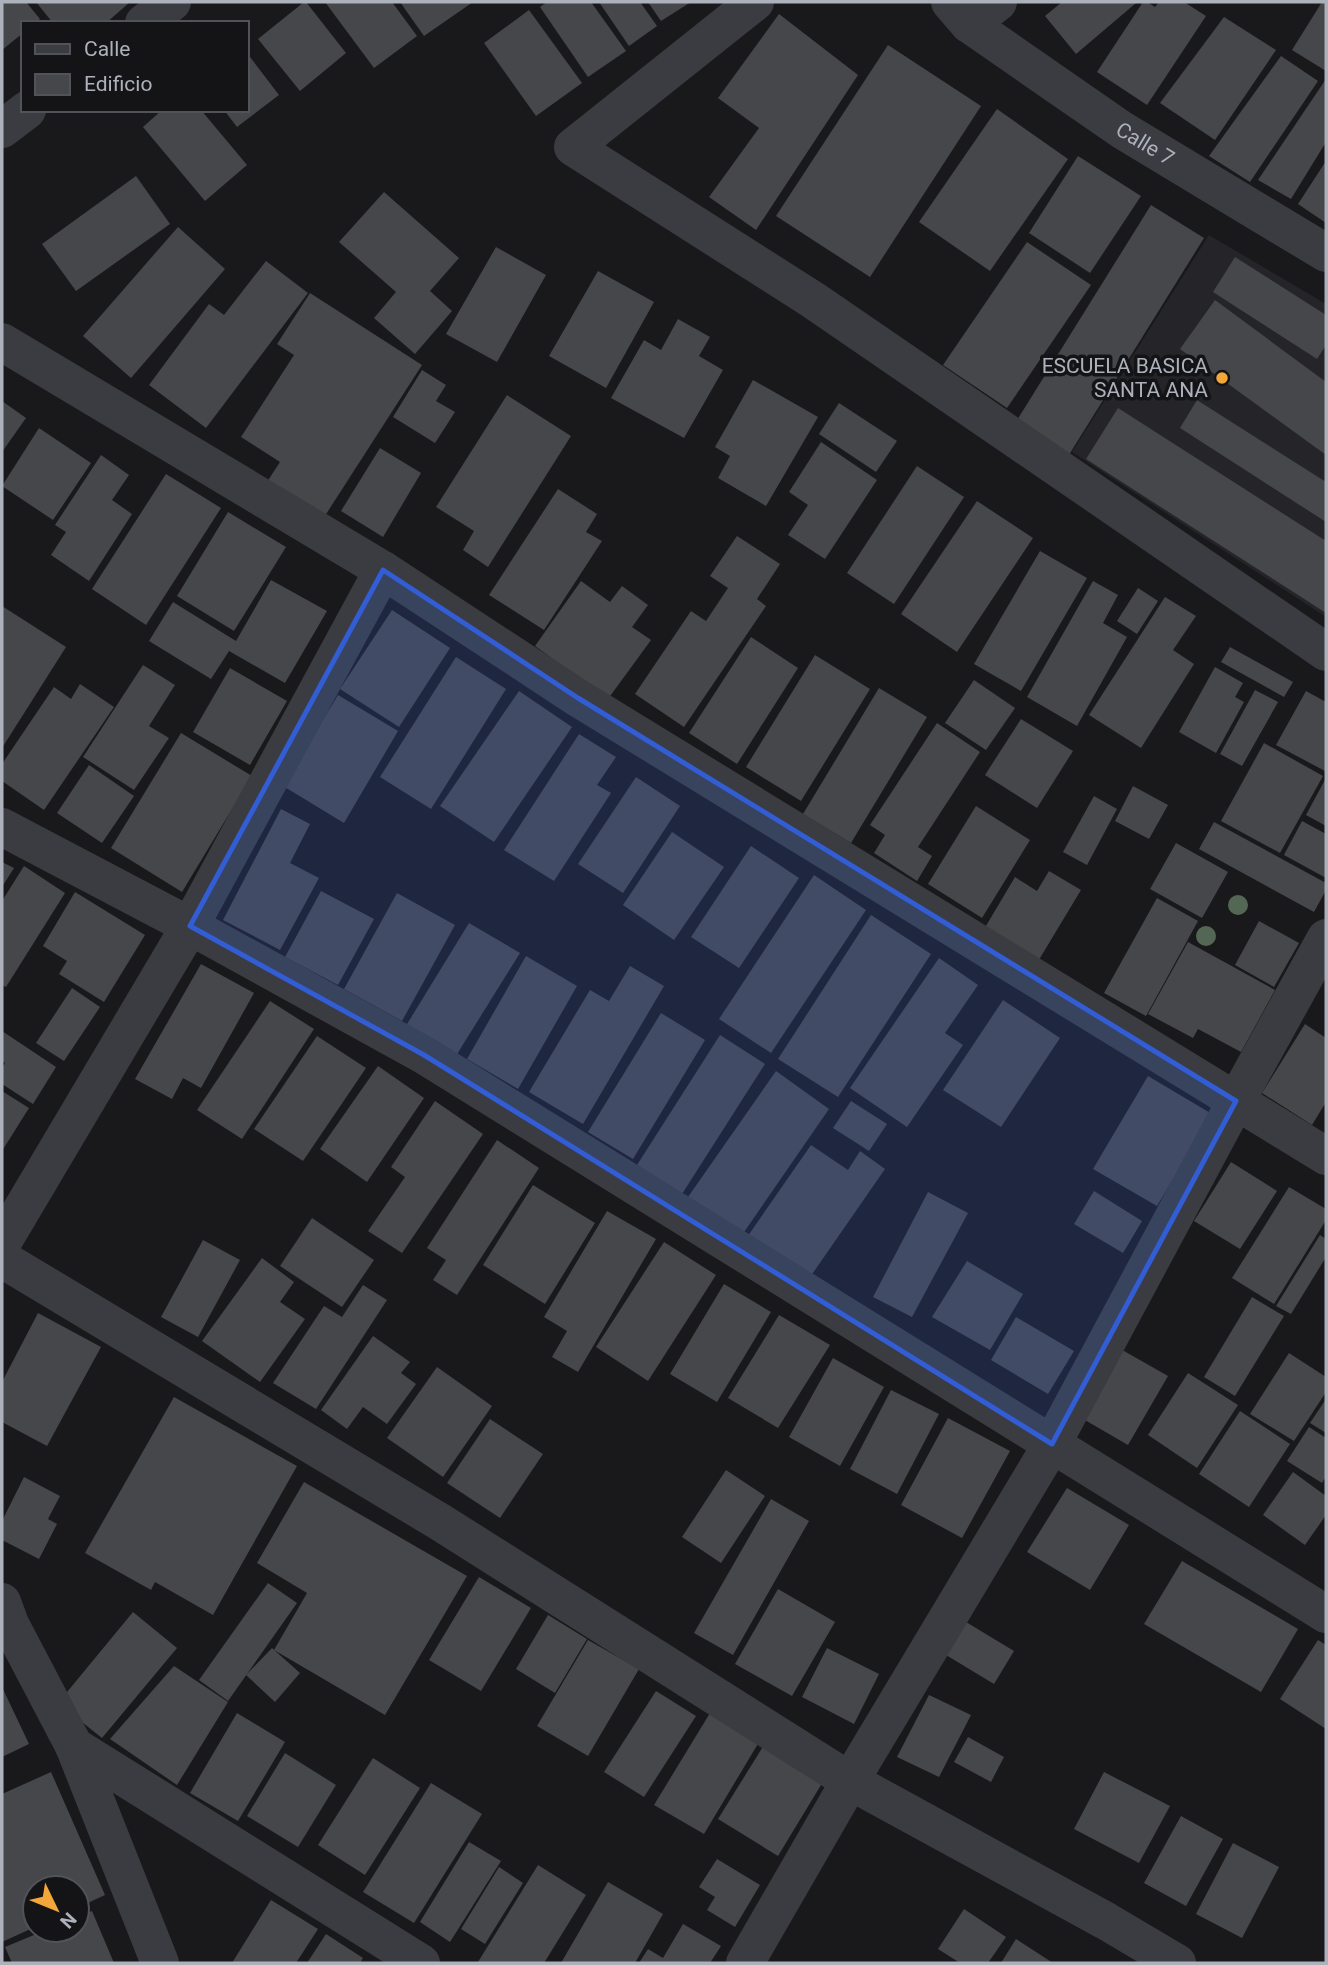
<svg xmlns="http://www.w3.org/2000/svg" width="1328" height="1965" font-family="Roboto,sans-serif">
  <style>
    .built { fill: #252529 }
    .building { fill: #46474b }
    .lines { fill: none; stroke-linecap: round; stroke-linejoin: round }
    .minor { stroke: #3a3c41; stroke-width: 38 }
    .tree { fill: #536754 }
    .marked { fill: #325dd4; fill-opacity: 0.2; stroke: #325dd4; stroke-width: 5; stroke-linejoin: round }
    .poi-dot { fill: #f3a73a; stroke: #141417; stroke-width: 2.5 }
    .labels { text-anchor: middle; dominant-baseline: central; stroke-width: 7; stroke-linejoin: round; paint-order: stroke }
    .street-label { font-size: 21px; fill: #acb1bb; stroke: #141417 }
    .poi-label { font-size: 21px; fill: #acb1bb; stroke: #141417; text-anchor: end }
  </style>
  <rect width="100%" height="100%" fill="#19191b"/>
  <path class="built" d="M1209,235L1326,304V617L1072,452Z"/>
  <g class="building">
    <path d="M2,2H26L40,19L35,23H23V33L2,50Z"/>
    <path d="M36,2H130L106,23H53Z"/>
    <path d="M304,2H306L346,53L300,91L258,39Z"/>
    <path d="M325,2H392L417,36L374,68Z"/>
    <path d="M400,2H473L424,36Z"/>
    <path d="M547,2H591L626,51L588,77L540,7Z"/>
    <path d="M599,2H640L657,26L629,46Z"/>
    <path d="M648,2H691L661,21Z"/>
    <path d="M1062,2H1135L1136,3L1076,54L1045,16Z"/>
    <path d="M1143,2H1147L1155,7L1159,2H1184L1206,16L1147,105L1097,72Z"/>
    <path d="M1322,2H1326V71L1292,50Z"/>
    <path d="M529,10L582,83L536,116L484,43Z"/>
    <path d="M779,14L858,75L756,230L709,197L759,128L718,98Z"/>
    <path d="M1224,17L1276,50L1215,140L1160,103Z"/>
    <path d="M888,45L981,106L870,277L776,216Z"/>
    <path d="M247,53L279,95L237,127L224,110H247Z"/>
    <path d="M1281,56L1318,81L1250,182L1209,156Z"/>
    <path d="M1326,79V142L1291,199L1258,180Z"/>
    <path d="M997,109L1068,159L990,271L919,222Z"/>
    <path d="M162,110H201L247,165L205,201L143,127Z"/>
    <path d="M1078,156L1141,196L1090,273L1029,233Z"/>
    <path d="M1326,161V223L1298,204Z"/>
    <path d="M136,176L170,224L76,291L42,244Z"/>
    <path d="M384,192L459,258L430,291L452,311L415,354L374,318L396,292L339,242Z"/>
    <path d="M1151,205L1204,238L1067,458L1014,425Z"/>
    <path d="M178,227L225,269L131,378L83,336Z"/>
    <path d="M1027,242L1091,285L1007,408L943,365Z"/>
    <path d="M496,247L546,275L497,362L446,334Z"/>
    <path d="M1235,257L1326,315V345L1317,359L1213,292Z"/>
    <path d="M266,261L308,293L206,428L149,385L209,304L224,315Z"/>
    <path d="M598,271L654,302L606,388L549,356Z"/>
    <path d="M310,293L422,365L321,522L265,485L280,462L241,437L294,355L277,344Z"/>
    <path d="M1215,300L1326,382V455L1180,349Z"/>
    <path d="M678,319L710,337L699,356L723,370L684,438L611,398L644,340L661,350Z"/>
    <path d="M422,370L446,385L436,401L455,412L435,443L393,417Z"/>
    <path d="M753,380L818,417L766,506L718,478L730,456L715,447Z"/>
    <path d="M507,395L571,436L488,567L463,550L474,531L436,507Z"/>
    <path d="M1197,400L1326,482V522L1180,428Z"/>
    <path d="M2,401L26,418L2,452Z"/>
    <path d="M839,403L897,441L876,472L819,434Z"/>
    <path d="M1118,408L1326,541V613L1086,459Z"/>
    <path d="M39,428L91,463L53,520L2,486Z"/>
    <path d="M821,442L877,480L825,559L788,535L808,505L789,492Z"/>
    <path d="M380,448L421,473L383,537L341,511Z"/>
    <path d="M101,455L129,475L112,500L132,514L89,581L51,555L66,532L55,525Z"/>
    <path d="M917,466L964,497L894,604L847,573Z"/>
    <path d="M166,474L221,508L146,625L92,589Z"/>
    <path d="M558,489L597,514L586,532L602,541L544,630L489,595Z"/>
    <path d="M977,501L1033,538L957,652L901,614Z"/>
    <path d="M228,512L286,547L234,631L177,596Z"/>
    <path d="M737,536L780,564L757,599L766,606L684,727L635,694L691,611L706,621L728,588L710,576Z"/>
    <path d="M1040,551L1087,578L1021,691L974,664Z"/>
    <path d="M271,580L327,611L285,683L229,651L211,679L149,641L173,602L236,641Z"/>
    <path d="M581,581L610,602L622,586L648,605L632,627L651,640L608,699L535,646Z"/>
    <path d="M1093,581L1118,595L1103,623L1127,637L1077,726L1027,697Z"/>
    <path d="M1138,588L1158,601L1137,634L1117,621Z"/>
    <path d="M1165,597L1196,616L1173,650L1194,664L1141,748L1089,715Z"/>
    <path d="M2,606L66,647L2,748Z"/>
    <path d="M392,610L450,648L399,727L340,689Z"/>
    <path d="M751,637L798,668L737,764L689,733Z"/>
    <path d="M1230,647L1293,682L1284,697L1221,662Z"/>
    <path d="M815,655L870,689L801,801L746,767Z"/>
    <path d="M456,657L506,689L431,809L380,777Z"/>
    <path d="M143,665L175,685L149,726L169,738L134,790L83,757Z"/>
    <path d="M1215,667L1243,683L1235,697L1244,702L1216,753L1179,732Z"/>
    <path d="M230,668L287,701L250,765L193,732Z"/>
    <path d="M974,680L1015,708L986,750L945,723Z"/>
    <path d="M80,684L114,707L44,810L2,781V764L54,687L71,699Z"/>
    <path d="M879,688L927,717L851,843L803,814Z"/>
    <path d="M1255,690L1278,702L1242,766L1220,754Z"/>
    <path d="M519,691L572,727L494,842L440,806Z"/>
    <path d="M1306,691L1326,702V768L1325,771L1276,745Z"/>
    <path d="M338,695L398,731L344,823L283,786Z"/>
    <path d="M1021,719L1073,751L1037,808L985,775Z"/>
    <path d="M937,723L980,752L918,847L932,856L917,881L874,853L885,835L870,825Z"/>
    <path d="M181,733L252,776L182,892L111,848Z"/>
    <path d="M579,734L616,757L597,785L611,793L554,881L504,850Z"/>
    <path d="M1264,743L1323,776L1280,853L1221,821Z"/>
    <path d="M89,765L134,796L102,843L57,813Z"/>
    <path d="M636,777L680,806L623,893L578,864Z"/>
    <path d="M1326,778V826L1306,815Z"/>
    <path d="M1133,786L1168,805L1149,839L1115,821Z"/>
    <path d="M1094,796L1117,809L1087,865L1063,852Z"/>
    <path d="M976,806L1030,840L982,918L928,884Z"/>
    <path d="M281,809L310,824L290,863L319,878L280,950L223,920Z"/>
    <path d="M1302,821L1326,834V878L1284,855Z"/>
    <path d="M1214,822L1326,883V890L1314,912L1199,849Z"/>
    <path d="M672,832L724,867L674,940L623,905Z"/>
    <path d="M1176,843L1228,872L1202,918L1150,889Z"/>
    <path d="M751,846L799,878L739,968L691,937Z"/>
    <path d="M2,862L14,868L2,887Z"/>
    <path d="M24,866L65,893L6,987L2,985V901Z"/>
    <path d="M1049,871L1081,890L1034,968L980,936L1015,877L1037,891Z"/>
    <path d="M814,875L866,910L771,1053L719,1019Z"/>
    <path d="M321,891L374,919L338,985L285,957Z"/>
    <path d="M75,892L145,935L104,1002L59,974L67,961L43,946Z"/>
    <path d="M397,893L455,925L402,1021L344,989Z"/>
    <path d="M1157,898L1198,921L1146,1016L1104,993Z"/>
    <path d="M871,915L931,954L838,1097L778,1059Z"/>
    <path d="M1259,921L1299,943L1274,987L1235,965Z"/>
    <path d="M469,923L520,953L454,1059L404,1029Z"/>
    <path d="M1188,942L1275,990L1241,1052L1198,1029L1193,1038L1148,1014Z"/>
    <path d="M526,956L577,986L518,1089L467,1059Z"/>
    <path d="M939,958L978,985L945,1033L963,1045L907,1127L850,1088Z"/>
    <path d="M201,964L254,993L201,1088L183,1078L172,1099L135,1079Z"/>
    <path d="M630,966L664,986L583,1124L529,1092L590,990L609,1001Z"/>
    <path d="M72,988L100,1007L64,1061L36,1043Z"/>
    <path d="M1003,1000L1060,1038L1001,1127L943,1090Z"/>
    <path d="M270,1001L314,1029L242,1139L197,1110Z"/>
    <path d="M661,1013L705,1040L633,1159L588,1132Z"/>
    <path d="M1305,1024L1326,1038V1102L1312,1125L1262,1093Z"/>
    <path d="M2,1031L56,1067L33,1104L2,1084V1068L5,1063L2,1061Z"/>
    <path d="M720,1035L765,1064L682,1194L637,1165Z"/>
    <path d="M317,1036L366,1068L303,1161L254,1129Z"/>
    <path d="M378,1066L424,1098L367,1182L320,1149Z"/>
    <path d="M776,1071L829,1109L742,1235L688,1197Z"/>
    <path d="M1148,1076L1212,1114L1157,1206L1093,1169Z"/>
    <path d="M2,1091L29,1108L2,1151Z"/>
    <path d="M435,1101L483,1134L402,1253L368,1231L405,1177L391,1167Z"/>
    <path d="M851,1101L887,1124L869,1151L833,1128Z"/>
    <path d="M497,1140L539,1168L457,1295L433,1280L446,1260L427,1248Z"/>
    <path d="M811,1145L848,1170L860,1151L885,1169L806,1283L745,1240Z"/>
    <path d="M1231,1162L1277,1191L1240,1249L1194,1221Z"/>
    <path d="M533,1185L595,1223L545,1304L483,1265Z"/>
    <path d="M1289,1187L1326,1209V1220L1274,1304L1232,1278Z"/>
    <path d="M1094,1191L1142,1221L1123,1253L1074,1224Z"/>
    <path d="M928,1192L968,1213L912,1317L873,1297Z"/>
    <path d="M607,1211L656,1239L578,1372L552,1357L567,1331L544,1317Z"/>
    <path d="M312,1218L374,1260L342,1307L280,1266Z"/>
    <path d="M1320,1235L1326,1239V1257L1291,1314L1276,1306Z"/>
    <path d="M203,1240L240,1260L198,1337L161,1317Z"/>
    <path d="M664,1242L716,1275L648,1381L596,1347Z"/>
    <path d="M262,1258L294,1282L280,1302L305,1319L260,1382L202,1341Z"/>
    <path d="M967,1261L1023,1294L990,1350L932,1317Z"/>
    <path d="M724,1284L771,1312L717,1402L670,1374Z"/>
    <path d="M363,1285L387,1300L316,1409L273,1383L324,1306L342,1317Z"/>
    <path d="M1252,1297L1284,1316L1235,1396L1204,1377Z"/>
    <path d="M38,1313L101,1347L47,1446L2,1422V1382Z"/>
    <path d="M779,1315L830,1345L778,1428L728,1398Z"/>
    <path d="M1016,1317L1074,1351L1048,1394L991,1360Z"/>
    <path d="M373,1336L410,1362L401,1373L416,1384L387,1424L363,1407L347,1429L321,1410Z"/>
    <path d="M1117,1347L1168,1376L1128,1445L1078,1416Z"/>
    <path d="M1289,1353L1326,1377V1392L1294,1441L1250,1414Z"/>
    <path d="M833,1358L884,1387L840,1466L789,1437Z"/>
    <path d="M437,1367L492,1406L443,1477L387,1438Z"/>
    <path d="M1188,1373L1238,1405L1197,1468L1148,1435Z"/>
    <path d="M891,1390L939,1414L897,1494L850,1469Z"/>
    <path d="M174,1397L297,1466L213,1615L155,1582L151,1590L85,1553Z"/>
    <path d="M1326,1399V1433L1310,1423Z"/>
    <path d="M1240,1411L1290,1444L1249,1507L1199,1474Z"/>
    <path d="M948,1418L1010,1451L962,1538L901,1505Z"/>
    <path d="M490,1419L543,1454L500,1518L447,1483Z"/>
    <path d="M1309,1427L1326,1438V1476L1322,1483L1287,1461Z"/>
    <path d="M726,1470L765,1496L721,1563L682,1537Z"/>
    <path d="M1293,1472L1326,1496V1515L1305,1545L1263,1515Z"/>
    <path d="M24,1477L60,1496L48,1519L57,1524L39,1559L2,1540V1521Z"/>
    <path d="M304,1482L467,1576L385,1715L274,1650L307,1593L257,1563Z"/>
    <path d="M1067,1488L1129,1525L1090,1590L1027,1552Z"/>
    <path d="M771,1499L809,1521L733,1655L694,1633Z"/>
    <path d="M1182,1561L1298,1629L1261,1692L1144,1624Z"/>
    <path d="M479,1577L531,1608L481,1691L429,1660Z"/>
    <path d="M268,1583L297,1603L228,1701L199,1680Z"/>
    <path d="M778,1589L835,1622L792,1696L735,1664Z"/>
    <path d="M133,1612L177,1648L102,1738L58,1703Z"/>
    <path d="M548,1615L587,1639L555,1693L516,1669Z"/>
    <path d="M961,1619L1014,1651L994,1684L941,1652Z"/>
    <path d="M588,1640L639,1669L588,1756L537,1726Z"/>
    <path d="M1318,1640L1326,1645V1729L1280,1699Z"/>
    <path d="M272,1648L300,1673L275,1702L246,1675Z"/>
    <path d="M827,1648L879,1674L854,1724L802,1697Z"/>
    <path d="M174,1666L228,1702L177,1785L110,1739Z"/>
    <path d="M2,1687L29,1744L2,1757Z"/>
    <path d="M656,1691L696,1716L644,1797L604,1772Z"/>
    <path d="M929,1695L971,1715L939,1777L897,1757Z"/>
    <path d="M237,1713L285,1742L238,1821L190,1793Z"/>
    <path d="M710,1713L759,1742L704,1834L654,1805Z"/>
    <path d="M968,1737L1004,1757L991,1782L954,1762Z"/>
    <path d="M764,1745L824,1780L778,1856L718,1819Z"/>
    <path d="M285,1753L336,1785L298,1847L247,1816Z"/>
    <path d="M373,1758L420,1788L365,1875L318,1845Z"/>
    <path d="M51,1772L105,1895L77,1908V1888H35V1927L2,1942V1794Z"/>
    <path d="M1104,1772L1170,1806L1139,1863L1074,1829Z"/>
    <path d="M431,1783L482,1814L414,1923L363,1892Z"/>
    <path d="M1181,1816L1223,1839L1186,1906L1144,1883Z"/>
    <path d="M469,1842L501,1861L450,1942L420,1922Z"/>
    <path d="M1233,1843L1279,1867L1242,1938L1196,1914Z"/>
    <path d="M717,1859L760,1885L735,1927L707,1910L715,1897L699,1887Z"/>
    <path d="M538,1865L586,1895L544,1963L478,1962Z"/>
    <path d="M499,1867L523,1883L485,1944L461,1929Z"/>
    <path d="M608,1882L663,1914L635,1963H561Z"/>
    <path d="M271,1900L318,1929L296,1963H232Z"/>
    <path d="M964,1909L1006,1937L988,1963H960L938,1949Z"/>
    <path d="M92,1911L114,1963H12L5,1947L46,1930H77V1917Z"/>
    <path d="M683,1924L721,1946L710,1963H639L648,1949L663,1958Z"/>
    <path d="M326,1934L363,1958L360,1963H307Z"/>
    <path d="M1016,1939L1053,1963H1001Z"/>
  </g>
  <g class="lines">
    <g class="minor">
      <path d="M755,2L573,147L813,300L1326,652"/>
      <path id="s1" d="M950,2L969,24L1122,130L1326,253"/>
      <path d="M144,23L172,2"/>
      <path d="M969,24L998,2"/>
      <path d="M2,129L27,110"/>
      <path d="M2,342L383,570L578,698L1326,1156"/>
      <path d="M2,827L190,926L424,1055L1326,1614"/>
      <path d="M2,1243L190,926L383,570"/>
      <path d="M2,1259L440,1522L850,1781L1106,1921L1177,1963"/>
      <path d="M2,1602L10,1624L74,1746L160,1963"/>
      <path d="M74,1746L421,1963"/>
      <path d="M745,1963L850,1781L1052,1444L1236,1101L1326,938"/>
    </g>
  </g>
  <g class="tree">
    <circle cx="1238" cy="905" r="10"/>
    <circle cx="1206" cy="936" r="10"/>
  </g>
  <path class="marked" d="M383,570L578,698L1236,1101L1052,1444L424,1055L190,926Z"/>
  <circle class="poi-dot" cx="1222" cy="378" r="7"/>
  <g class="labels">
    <g class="street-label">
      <text stroke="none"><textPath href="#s1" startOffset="242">Calle 7</textPath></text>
    </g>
    <g class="poi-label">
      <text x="1208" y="366">ESCUELA BASICA<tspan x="1208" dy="24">SANTA ANA</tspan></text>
    </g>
  </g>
  <rect width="1328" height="1965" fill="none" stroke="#acb1bb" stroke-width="7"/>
  <rect x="21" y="21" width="228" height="91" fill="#141417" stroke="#515359" stroke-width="2"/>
  <rect x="35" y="44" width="35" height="10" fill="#3a3c41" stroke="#515359" stroke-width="2"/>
  <text x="84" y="56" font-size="21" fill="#acb1bb">Calle</text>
  <rect x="35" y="74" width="35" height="21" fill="#46474b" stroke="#515359" stroke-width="2"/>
  <text x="84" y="91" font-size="21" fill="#acb1bb">Edificio</text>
  <g transform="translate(56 1909) rotate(133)"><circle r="33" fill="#141417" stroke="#515359" stroke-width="2"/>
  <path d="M0-5L12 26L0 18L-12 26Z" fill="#f3a73a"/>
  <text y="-10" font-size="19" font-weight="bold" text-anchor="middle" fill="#acb1bb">N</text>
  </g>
</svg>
